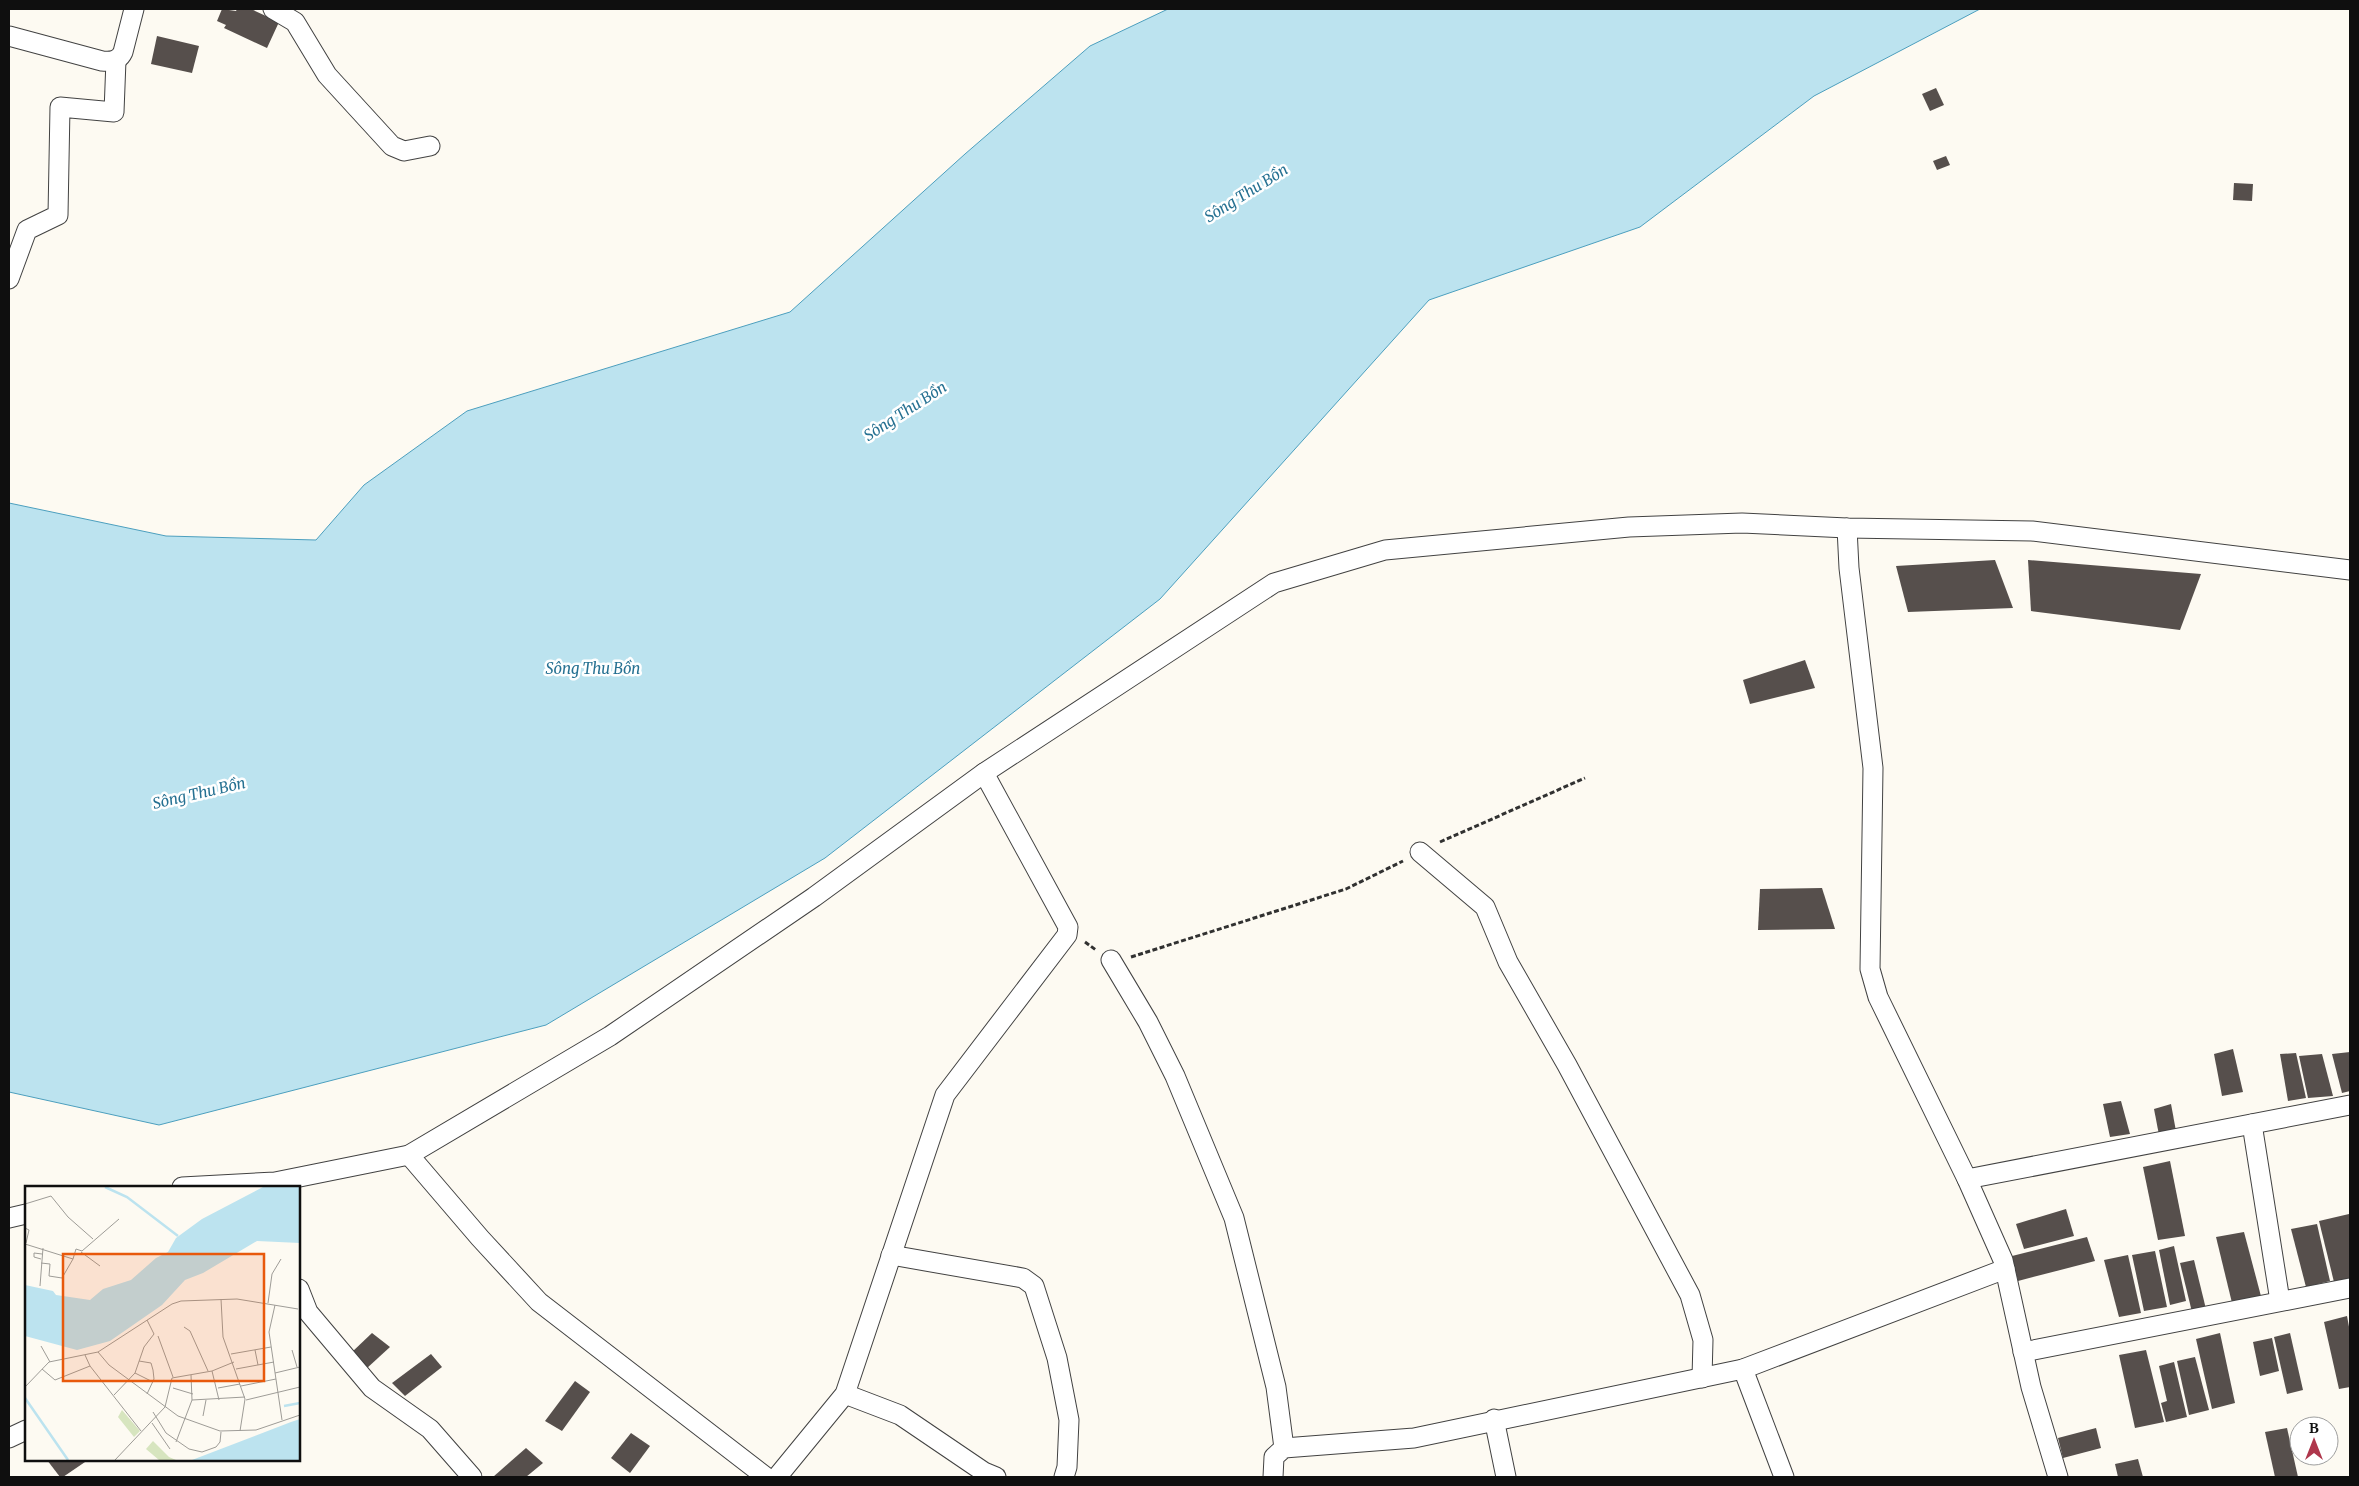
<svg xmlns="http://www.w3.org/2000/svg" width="2359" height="1486" font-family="Merriweather,serif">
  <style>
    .water { fill: #bce3ef; stroke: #4c9fbe }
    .building { fill: #564f4c }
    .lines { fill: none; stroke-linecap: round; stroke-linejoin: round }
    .minor-casing { stroke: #424242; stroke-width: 21 }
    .path { stroke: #313131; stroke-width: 3; stroke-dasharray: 5 2.5; stroke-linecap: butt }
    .minor { stroke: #fff; stroke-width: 19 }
    .labels { text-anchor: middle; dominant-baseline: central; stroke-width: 5; stroke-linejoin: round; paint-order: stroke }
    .water-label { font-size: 15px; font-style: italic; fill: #267192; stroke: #fff }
    .inset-river { fill: none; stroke: #bce3ef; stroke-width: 2.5 }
    .inset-road { fill: none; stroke: #9e9c97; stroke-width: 1 }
    .view { fill: #e8590c; fill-opacity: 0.15; stroke: #e8590c; stroke-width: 2.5 }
    .inset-edge { fill: none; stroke: #0f0f0f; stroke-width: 2.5 }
  </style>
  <rect width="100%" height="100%" fill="#fdfaf2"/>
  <path class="water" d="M1168,9H1980L1814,96L1640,227L1429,300L1160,599L825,858L546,1025L159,1125L9,1092V503L166,536L316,540L364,485L467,411L790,312L965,154L1090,46Z"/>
  <g class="building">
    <path d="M222,9L236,11L237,9H251L279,22L267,48L224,28L226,25L217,21Z"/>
    <path d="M157,36L199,46L192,73L151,64Z"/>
    <path d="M1936,88L1944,105L1930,111L1922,94Z"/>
    <path d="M1946,156L1950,165L1937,170L1933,161Z"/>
    <path d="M2234,183L2253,184L2252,201L2233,200Z"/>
    <path d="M1995,560L2013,608L1908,612L1896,566Z"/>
    <path d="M2028,560L2201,574L2180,630L2031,611Z"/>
    <path d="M1805,660L1815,688L1750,704L1743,680Z"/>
    <path d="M1822,888L1835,929L1758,930L1760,889Z"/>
    <path d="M2233,1049L2243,1092L2222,1096L2214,1054Z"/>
    <path d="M2350,1052V1091L2342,1093L2332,1054Z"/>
    <path d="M2296,1053L2306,1098L2288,1101L2280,1054Z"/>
    <path d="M2322,1054L2333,1096L2308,1098L2299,1056Z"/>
    <path d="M2121,1101L2130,1134L2110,1137L2103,1104Z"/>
    <path d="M2171,1104L2176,1131L2159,1135L2154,1109Z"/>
    <path d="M2170,1161L2185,1236L2158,1240L2143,1167Z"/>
    <path d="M2066,1209L2074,1236L2024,1249L2016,1224Z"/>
    <path d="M2349,1214L2350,1279L2334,1282L2319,1221Z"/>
    <path d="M2317,1224L2330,1281L2306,1287L2291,1229Z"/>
    <path d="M2244,1232L2262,1300L2233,1307L2216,1237Z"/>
    <path d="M2087,1237L2095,1261L2018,1281L2012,1256Z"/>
    <path d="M2174,1246L2186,1301L2170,1305L2159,1250Z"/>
    <path d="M2155,1251L2167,1307L2144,1311L2132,1255Z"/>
    <path d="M2128,1255L2141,1313L2119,1317L2104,1260Z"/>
    <path d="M2194,1260L2206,1309L2192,1312L2180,1263Z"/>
    <path d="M2347,1316L2350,1332V1387L2339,1389L2324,1322Z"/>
    <path d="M372,1333L390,1347L366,1369L351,1353Z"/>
    <path d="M2220,1333L2235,1403L2212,1409L2196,1339Z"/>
    <path d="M2290,1333L2303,1390L2287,1394L2274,1337Z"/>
    <path d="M2272,1338L2279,1371L2260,1376L2253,1342Z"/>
    <path d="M2146,1350L2164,1422L2135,1428L2119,1355Z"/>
    <path d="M431,1354L442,1367L405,1396L392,1383Z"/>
    <path d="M2195,1357L2209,1410L2189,1415L2177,1361Z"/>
    <path d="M2174,1362L2187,1417L2166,1422L2161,1403L2167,1401L2159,1366Z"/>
    <path d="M575,1381L590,1392L562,1431L545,1421Z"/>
    <path d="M2096,1428L2101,1448L2063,1458L2058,1438Z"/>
    <path d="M2287,1428L2298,1477H2275L2265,1432Z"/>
    <path d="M631,1433L650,1446L630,1473L611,1458Z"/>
    <path d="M526,1448L543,1463L526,1477H493Z"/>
    <path d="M2138,1459L2143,1477H2118L2115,1464Z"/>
    <path d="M47,1460H88L63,1477H60Z"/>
  </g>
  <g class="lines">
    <g class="minor-casing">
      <g id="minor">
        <path d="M273,9L295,22L327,75L392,146L404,151L430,146"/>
        <path d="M9,36L102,61C111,62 119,61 123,52L134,9"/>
        <path d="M9,279L27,230L58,215L60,107L114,112L116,60"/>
        <path d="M1847,528L1849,568L1873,768L1870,969L1878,997L1967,1179L2003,1260L2031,1387L2058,1477"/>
        <path d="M1420,852L1485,907L1508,962L1567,1065L1690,1295L1703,1340L1702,1378"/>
        <path d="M1111,960L1148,1022L1175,1076L1234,1218L1276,1387L1284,1448"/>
        <path d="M2252,1124L2280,1301"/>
        <path d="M409,1155L480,1238L539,1302L766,1477"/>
        <path d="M1967,1179L2350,1105"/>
        <path d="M182,1187L275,1182L409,1155L610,1036L814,897L984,773L1274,583L1385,550L1629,527L1742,523L1847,528L2032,531L2350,570"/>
        <path d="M9,1218L26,1214"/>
        <path d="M891,1255L1023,1278L1034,1286L1057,1358L1069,1420L1067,1467L1064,1477"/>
        <path d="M299,1289L308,1312L372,1388L430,1429L472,1477"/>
        <path d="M2023,1352L2350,1288"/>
        <path d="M1743,1369L1784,1477"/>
        <path d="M845,1394L900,1415L984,1472L996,1477"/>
        <path d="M1494,1419L1506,1477"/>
        <path d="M9,1438L26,1430"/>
        <path d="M777,1477L845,1394L945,1095L1067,935L1068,927L984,773"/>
        <path d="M1273,1477L1274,1457L1284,1448L1414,1438L1743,1369L2005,1269"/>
      </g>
    </g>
    <g class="path">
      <path d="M1440,842L1585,778"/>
      <path d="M1085,942L1096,950"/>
      <path d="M1131,957L1346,889L1403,861"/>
    </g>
    <use href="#minor" class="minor"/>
  </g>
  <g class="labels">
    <g class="water-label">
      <text transform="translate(1246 193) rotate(-32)">Sông Thu Bồn</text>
      <text transform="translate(905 411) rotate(-33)">Sông Thu Bồn</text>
      <text x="593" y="668">Sông Thu Bồn</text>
      <text transform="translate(199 793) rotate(-13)">Sông Thu Bồn</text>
    </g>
  </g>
  <g transform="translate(25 1186)">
    <rect width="275" height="275" fill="#fdfaf2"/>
    <path d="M97,224L115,245L109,251L93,231ZM128,255L144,271L151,274H134L121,263Z" fill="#d7e5bf"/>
    <path d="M238,1H275V57L232,55L178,87L160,94L137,119L85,155L52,164L0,150V99L28,105L31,109L65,114L78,103L106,94L131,72L143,66L151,52L177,33ZM275,233V274H167L266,236Z" fill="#bce3ef"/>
    <path class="inset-river" d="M80,1L102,11L153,50M0,212L43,274M259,220L275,217"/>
    <path class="inset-road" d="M0,18L26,10L43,31L68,53M0,42L4,44L1,57M0,58L48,73L51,63L57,65L94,33M56,66L75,80M16,73L9,71V67L17,68M16,77L25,78L24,90L37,92L48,73M15,100L18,62M196,113L198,151L220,213L215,245M243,117L247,88L256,73M250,119L244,146L257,234M159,141L165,145L183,185M133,150L148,191M16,160L25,176M230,164L233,179M267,164L272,181M73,166L84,179L153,230L195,245L231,244L275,229M206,168L246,161M60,169L65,180L116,245M114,175L126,177L128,184L129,193L122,208M17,183L30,194L65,180M211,183L249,176M187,185L194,214M110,187L128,196M250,187L275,181M216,200L251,193M0,201L24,176L73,166L147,118L156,115L212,113L273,123M148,202L168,208M193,202L215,198M89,209L110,187L119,161L129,148L122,134M167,214L220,211M221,214L275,201M128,226L141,247L164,263L177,266L191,261L195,256L196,246M178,230L181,214M127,237L145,263M151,256L167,214L166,189M90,274L140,221L147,192L187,185L209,176"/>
    <path class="view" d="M38,68H239V195H38Z"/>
    <rect width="275" height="275" class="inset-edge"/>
  </g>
  <rect width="2359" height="1486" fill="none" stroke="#0f0f0f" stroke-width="20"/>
  <g transform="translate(2314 1441)"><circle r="24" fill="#ffffff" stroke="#9f9f9f"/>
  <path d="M0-4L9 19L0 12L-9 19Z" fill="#af374c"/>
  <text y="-8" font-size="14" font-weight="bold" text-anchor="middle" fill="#0f0f0f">B</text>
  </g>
</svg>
